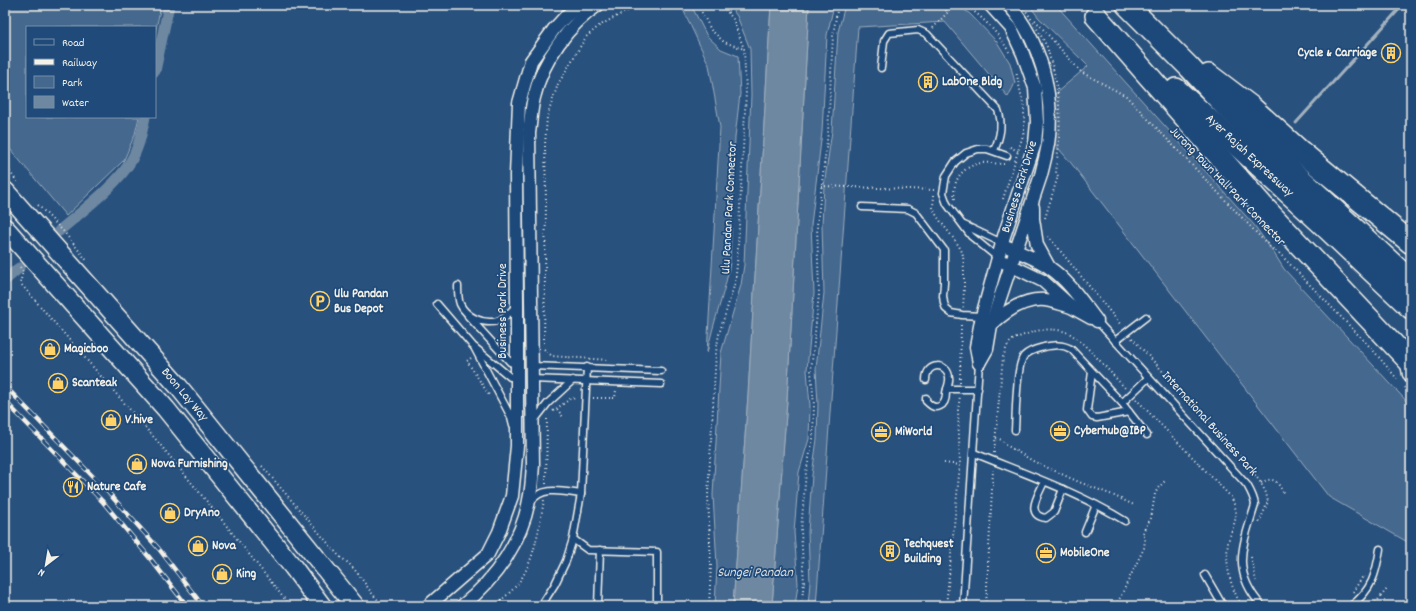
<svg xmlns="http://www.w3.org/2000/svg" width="1416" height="611" font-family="Dekko,sans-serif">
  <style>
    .green { fill: #45688e; stroke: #9cacbb }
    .water { fill: #6e88a2; stroke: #a4b2be }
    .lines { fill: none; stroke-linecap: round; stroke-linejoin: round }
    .stream { stroke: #a4b2be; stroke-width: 3 }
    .canal { stroke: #6e88a2; stroke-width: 11 }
    .lane-casing { stroke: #f4f1e8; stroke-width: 9 }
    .street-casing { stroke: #f4f1e8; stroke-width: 15 }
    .primary-casing { stroke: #f4f1e8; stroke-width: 21 }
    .highway-casing { stroke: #f4f1e8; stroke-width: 24 }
    .path { stroke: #f4f1e8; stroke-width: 2; stroke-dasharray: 1 3; stroke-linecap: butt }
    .lane { stroke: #1f4a7a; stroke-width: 6 }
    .street { stroke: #1f4a7a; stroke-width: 12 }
    .primary { stroke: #1f4a7a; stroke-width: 18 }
    .highway { stroke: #1f4a7a; stroke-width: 21 }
    .rail-casing { stroke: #f4f1e8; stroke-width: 4.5 }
    .rail { stroke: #1f4a7a; stroke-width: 3; stroke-dasharray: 9; stroke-linecap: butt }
    .path-bridge { stroke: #f4f1e8; stroke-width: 2; stroke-dasharray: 1 3; stroke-linecap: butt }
    .labels { text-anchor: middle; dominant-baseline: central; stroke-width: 3.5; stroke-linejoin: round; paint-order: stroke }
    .poi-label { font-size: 13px; font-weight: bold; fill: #f4f1e8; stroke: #1f4a7a; text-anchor: start }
    .street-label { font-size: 13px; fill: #f4f1e8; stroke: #1f4a7a }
    .water-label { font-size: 14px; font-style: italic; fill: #d9dcda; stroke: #1f4a7a }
  </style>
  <rect width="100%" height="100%" fill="#28517e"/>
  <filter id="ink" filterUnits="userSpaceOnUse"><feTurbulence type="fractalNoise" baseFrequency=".025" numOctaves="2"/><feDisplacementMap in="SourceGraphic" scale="8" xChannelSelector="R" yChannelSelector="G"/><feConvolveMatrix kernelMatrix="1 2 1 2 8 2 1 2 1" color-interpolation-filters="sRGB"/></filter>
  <g filter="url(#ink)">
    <g class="green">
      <path d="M5,5H161L155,34V27H27V117H139L135,134L124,160L66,216L5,143Z"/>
      <path d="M681,5H691L707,36L721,49L738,56L740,94L735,137L730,263C725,293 713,322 707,353L720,127L709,65Z"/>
      <path d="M728,5H771L748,395L733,606H715L717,566L713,495L721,353L741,285L744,265L751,95L750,49L737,16Z"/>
      <path d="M809,5H834L827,35L822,132L811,225L814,293L807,370L810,406L809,439L799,472L794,532L798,584L795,606H772L787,400Z"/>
      <path d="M845,5H891L901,7L916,5H958L970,14L997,42L1010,63L1015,83L1008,97L945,22L858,27L816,606H808L810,582L808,532L812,475L817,439L818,404L816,369L824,293L822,225L824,186L832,131L838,32Z"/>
      <path d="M1029,5H1056L1254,225L1272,250L1284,269L1411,406V544L1329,497L1071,163L1030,115L1088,66L1039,18Z"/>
    </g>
    <path class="water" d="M771,5H809L787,400L772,606H733L748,395Z"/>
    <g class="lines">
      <path class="stream" d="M1296,123L1403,5"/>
      <g class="canal">
        <path d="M155,71L169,5"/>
        <path d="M59,231C81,212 117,185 131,161C139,147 142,132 145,117"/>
        <path d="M5,280L19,268"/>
      </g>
      <g class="lane-casing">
        <g id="lane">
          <path d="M881,68L884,41L889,33L918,30L927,34L998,110C1003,124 1000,138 994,150"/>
          <path d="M862,207L908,209L916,213L944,250V283L943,296L944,303L946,309L951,313L962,315L982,316"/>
          <path d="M964,225L1002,243"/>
          <path d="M998,258L971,236L947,204L943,193L946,176L955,162L966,153L978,149H987L1007,156"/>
          <path d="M458,286C458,291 458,299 460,304C466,317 484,325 497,321C505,319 511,311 517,305"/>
          <path d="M437,304L473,346L510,377H517"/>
          <path d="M468,316L510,362L517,365"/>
          <path d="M1097,321L1247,485C1251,492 1254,497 1255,505C1243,545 1230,571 1262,606"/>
          <path d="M1115,341L1146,317"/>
          <path d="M475,349L511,417L513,425"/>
          <path d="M1404,364L1406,375L1411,381"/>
          <path d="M532,366L661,371"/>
          <path d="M1092,372L1087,410L1092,417L1097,418L1129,412"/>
          <path d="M532,379L661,384"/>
          <path d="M947,389H978"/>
          <path d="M926,398V401C930,405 934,409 940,406C945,404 946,398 946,393C947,388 950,382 949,377C948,363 926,361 926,380"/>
          <path d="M1122,403L1148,378"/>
          <path d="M534,421L548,403L573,380"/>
          <path d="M1015,430C1016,415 1016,365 1024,356C1030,350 1037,349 1044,347C1054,345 1062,344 1071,349L1122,403L1147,435"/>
          <path d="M974,453C1025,474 1078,492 1125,521"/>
          <path d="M1044,482C1039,494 1024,515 1046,518L1054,512L1063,489"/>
          <path d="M531,502C542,485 564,492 581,494"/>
          <path d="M1085,532L1096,505"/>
          <path d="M573,539L588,550L657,552V606"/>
          <path d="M1205,575L1223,606"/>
          <path d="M541,606L555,584L566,561L573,539L581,494L587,367"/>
          <path d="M598,606L600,550"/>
          <path d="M963,606L979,363"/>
          <path d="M1351,606C1372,590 1376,574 1380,549"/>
        </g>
      </g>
      <g class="street-casing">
        <g id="street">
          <path d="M1033,207V219L1037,245L1049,267"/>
          <path d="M1008,247C1022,254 1038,259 1050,268C1069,281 1083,303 1097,321"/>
          <path d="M1004,262L1043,281L1073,308L1091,318"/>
          <path d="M992,324C1006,311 1024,298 1045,300C1054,301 1063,305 1072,307"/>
          <path d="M979,363L976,347L982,316L1004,236L1035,143L1037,122L1035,88L1023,54L1011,28L990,5"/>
          <path d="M979,363L987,349L991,325L1041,175C1044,162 1048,149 1049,136C1053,90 1040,41 1009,5"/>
          <path d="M428,606L488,554L499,532L512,496L517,446V304L516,175L519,103L531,61L554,29L566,16L580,5"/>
          <path d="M462,606C496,579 523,540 530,495C532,485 532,475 533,465L529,133C531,120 531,106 535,94C543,60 569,24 598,5"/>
        </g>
      </g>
      <g class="primary-casing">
        <g id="primary">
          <path d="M5,191L178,386L355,606"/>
          <path d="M5,228L166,409L293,567L322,606"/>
        </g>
      </g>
      <g class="highway-casing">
        <g id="highway">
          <path d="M1127,5L1190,68L1225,106L1288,167L1411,281"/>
          <path d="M1096,16L1262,205L1411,363"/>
          <path d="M1209,75L1250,106L1299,150L1411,243"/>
          <path d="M1176,89L1319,221L1411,308"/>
        </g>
      </g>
      <g class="path">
        <path d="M698,5L711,30L724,42L744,49"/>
        <path d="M965,5C983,17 999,34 1009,52"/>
        <path d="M1035,20L1081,72L1126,96L1270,247L1279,253L1372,349L1399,381"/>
        <path d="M933,28L948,12L941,5"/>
        <path d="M1010,147L1018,151"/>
        <path d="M5,165L18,183"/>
        <path d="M821,186L935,190"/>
        <path d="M934,195C934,199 933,204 933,207C936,220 956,238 962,252C965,259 964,298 963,308"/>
        <path d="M955,199C951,181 963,166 981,163C988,162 997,164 1004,164"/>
        <path d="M1003,199L1024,132V108L1016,71"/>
        <path d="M38,205L64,232L88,262"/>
        <path d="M1045,218L1058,176L1056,173L1057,163"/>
        <path d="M1048,236L1121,325"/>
        <path d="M20,267L23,272L20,283L158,442L222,520L290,606"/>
        <path d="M1132,338L1239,454L1261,483L1266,493L1268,502L1258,525"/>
        <path d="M544,343L546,203L545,145L547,117L558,84L586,37L599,26L617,16L640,5"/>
        <path d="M544,349L552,356L608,360"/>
        <path d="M471,358L467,361L489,395"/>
        <path d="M5,377L6,375"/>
        <path d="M960,382L961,322"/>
        <path d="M1405,387L1411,395"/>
        <path d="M593,398H615L616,390"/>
        <path d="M1136,399L1232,498C1233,502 1236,508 1236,513C1236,523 1230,533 1228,543C1225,565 1230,587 1242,606"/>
        <path d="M557,409L563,417"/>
        <path d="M553,411L570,399L577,398"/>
        <path d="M996,438L1002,440L1006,445L1033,461L1079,482L1110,494L1134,505"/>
        <path d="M994,453L1003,357C1009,340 1010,340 1027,334C1038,329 1055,328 1066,332C1080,336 1114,377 1126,389"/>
        <path d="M944,463L960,465"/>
        <path d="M262,466L339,556C344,560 349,563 353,568C365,581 370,595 385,606"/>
        <path d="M1261,483C1275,475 1278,483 1284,494"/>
        <path d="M546,484L547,419"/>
        <path d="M1251,557L1256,581"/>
        <path d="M1353,592L1363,576L1365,577"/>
        <path d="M411,606L418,602"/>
        <path d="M494,606C501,600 509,594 515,587C534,566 539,528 544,500"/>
        <path d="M709,606L711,566L708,496L716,352L719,334L735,283L737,265L746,92L744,49L733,19L722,5"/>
        <path d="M801,606L804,583L801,531L806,472L813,439L814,405L811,371L819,294L817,225L828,132L833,35L838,5"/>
        <path d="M946,606L960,465L958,410L960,396"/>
        <path d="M986,606L993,470"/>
        <path d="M1116,606L1144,548L1145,540L1143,533L1145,528L1151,518L1155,494L1158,488L1165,481"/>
        <path d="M1373,606L1387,589"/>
      </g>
      <use href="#lane" class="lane"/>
      <use href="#street" class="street"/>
      <use href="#primary" class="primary"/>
      <use href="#highway" class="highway"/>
      <g class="rail-casing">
        <g id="rail">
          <path d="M5,386L106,490L159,549L203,606"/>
          <path d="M5,401L103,502L149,557L187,606"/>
        </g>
      </g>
      <use href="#rail" class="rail"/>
      <path class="path-bridge" d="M1022,5C1031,18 1040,33 1047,47C1049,53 1050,59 1052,65C1061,96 1061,128 1057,160"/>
    </g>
  </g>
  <defs>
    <g id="building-ring" transform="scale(1)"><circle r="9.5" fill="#1f4a7a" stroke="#ffd166" stroke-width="1.5"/><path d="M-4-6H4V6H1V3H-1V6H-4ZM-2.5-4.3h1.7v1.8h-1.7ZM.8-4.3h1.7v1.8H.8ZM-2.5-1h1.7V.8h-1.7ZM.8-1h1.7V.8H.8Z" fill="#ffd166"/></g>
    <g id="parking-ring" transform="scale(1)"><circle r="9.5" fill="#1f4a7a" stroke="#ffd166" stroke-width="1.5"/><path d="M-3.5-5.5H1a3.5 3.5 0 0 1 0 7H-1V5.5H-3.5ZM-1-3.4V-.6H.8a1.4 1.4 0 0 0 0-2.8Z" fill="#ffd166"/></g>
    <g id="shop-ring" transform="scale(1)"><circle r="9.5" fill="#1f4a7a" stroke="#ffd166" stroke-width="1.5"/><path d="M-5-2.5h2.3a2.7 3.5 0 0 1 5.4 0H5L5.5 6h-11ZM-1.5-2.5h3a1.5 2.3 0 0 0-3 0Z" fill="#ffd166"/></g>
    <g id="office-ring" transform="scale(1)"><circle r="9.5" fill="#1f4a7a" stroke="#ffd166" stroke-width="1.5"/><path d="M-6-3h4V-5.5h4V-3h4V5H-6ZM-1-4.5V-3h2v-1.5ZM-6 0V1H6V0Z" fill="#ffd166"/></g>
    <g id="restaurant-ring" transform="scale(1)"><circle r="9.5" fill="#1f4a7a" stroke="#ffd166" stroke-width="1.5"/><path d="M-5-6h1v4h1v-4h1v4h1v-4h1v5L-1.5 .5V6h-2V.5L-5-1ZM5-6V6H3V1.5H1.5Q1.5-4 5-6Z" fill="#ffd166"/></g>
  </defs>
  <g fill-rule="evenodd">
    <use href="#building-ring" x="1391" y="53"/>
    <use href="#building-ring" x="928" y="82"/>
    <use href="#parking-ring" x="320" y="301"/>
    <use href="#shop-ring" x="50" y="349"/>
    <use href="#shop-ring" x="58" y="383"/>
    <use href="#shop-ring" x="111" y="420"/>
    <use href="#office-ring" x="1060" y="431"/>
    <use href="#office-ring" x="881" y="432"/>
    <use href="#shop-ring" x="137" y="464"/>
    <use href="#restaurant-ring" x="73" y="487"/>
    <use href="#shop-ring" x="170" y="513"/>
    <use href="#shop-ring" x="198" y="546"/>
    <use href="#building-ring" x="890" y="551"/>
    <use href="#office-ring" x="1046" y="553"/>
    <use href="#shop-ring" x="222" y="574"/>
  </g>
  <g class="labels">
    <g class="poi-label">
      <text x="1377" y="53" text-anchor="end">Cycle &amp; Carriage</text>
      <text x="942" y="82">LabOne Bldg</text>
      <text x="334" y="294">Ulu Pandan<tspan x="334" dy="15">Bus Depot</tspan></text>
      <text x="64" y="349">Magicboo</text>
      <text x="72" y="383">Scanteak</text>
      <text x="125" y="420">V.hive</text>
      <text x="1074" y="431">Cyberhub@IBP</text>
      <text x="895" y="432">MiWorld</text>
      <text x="151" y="464">Nova Furnishing</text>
      <text x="87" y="487">Nature Cafe</text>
      <text x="184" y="513">DryAno</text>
      <text x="904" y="544">Techquest<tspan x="904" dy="15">Building</tspan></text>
      <text x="212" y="546">Nova</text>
      <text x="1060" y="553">MobileOne</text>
      <text x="236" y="574">King</text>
    </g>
    <g class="street-label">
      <text transform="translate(1249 156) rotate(43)">Ayer Rajah Expressway</text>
      <text transform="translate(1020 187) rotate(-73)">Business Park Drive</text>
      <text transform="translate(1227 187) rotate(46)">Jurong Town Hall Park Connector</text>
      <text transform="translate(730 208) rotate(-87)">Ulu Pandan Park Connector</text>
      <text transform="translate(503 311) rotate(-90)">Business Park Drive</text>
      <text transform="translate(184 395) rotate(50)">Boon Lay Way</text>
      <text transform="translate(1209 424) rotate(48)">International Business Park</text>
    </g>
    <g class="water-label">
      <text x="755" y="573">Sungei Pandan</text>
    </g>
  </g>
  <rect width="1416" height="611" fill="none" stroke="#1f4a7a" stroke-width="20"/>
  <rect x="10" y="10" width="1396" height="591" fill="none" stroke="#f4f1e8" stroke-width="1.5" filter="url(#ink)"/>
  <rect x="26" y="26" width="130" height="92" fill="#1f4a7a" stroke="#748da6"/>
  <rect x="34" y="39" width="20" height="6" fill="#1f4a7a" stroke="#748da6"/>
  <text x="62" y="46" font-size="12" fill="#f4f1e8">Road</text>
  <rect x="34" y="59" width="20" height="6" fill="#f4f1e8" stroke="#748da6"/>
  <text x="62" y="66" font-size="12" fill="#f4f1e8">Railway</text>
  <rect x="34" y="76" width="20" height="12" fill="#45688e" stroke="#748da6"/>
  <text x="62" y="86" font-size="12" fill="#f4f1e8">Park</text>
  <rect x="34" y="96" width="20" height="12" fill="#6e88a2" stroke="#748da6"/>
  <text x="62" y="106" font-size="12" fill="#f4f1e8">Water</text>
  <g transform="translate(46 565) rotate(211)" stroke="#1f4a7a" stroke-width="3" paint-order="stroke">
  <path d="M0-3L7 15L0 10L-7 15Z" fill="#f4f1e8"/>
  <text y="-6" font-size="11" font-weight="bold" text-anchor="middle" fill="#f4f1e8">N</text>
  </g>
</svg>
